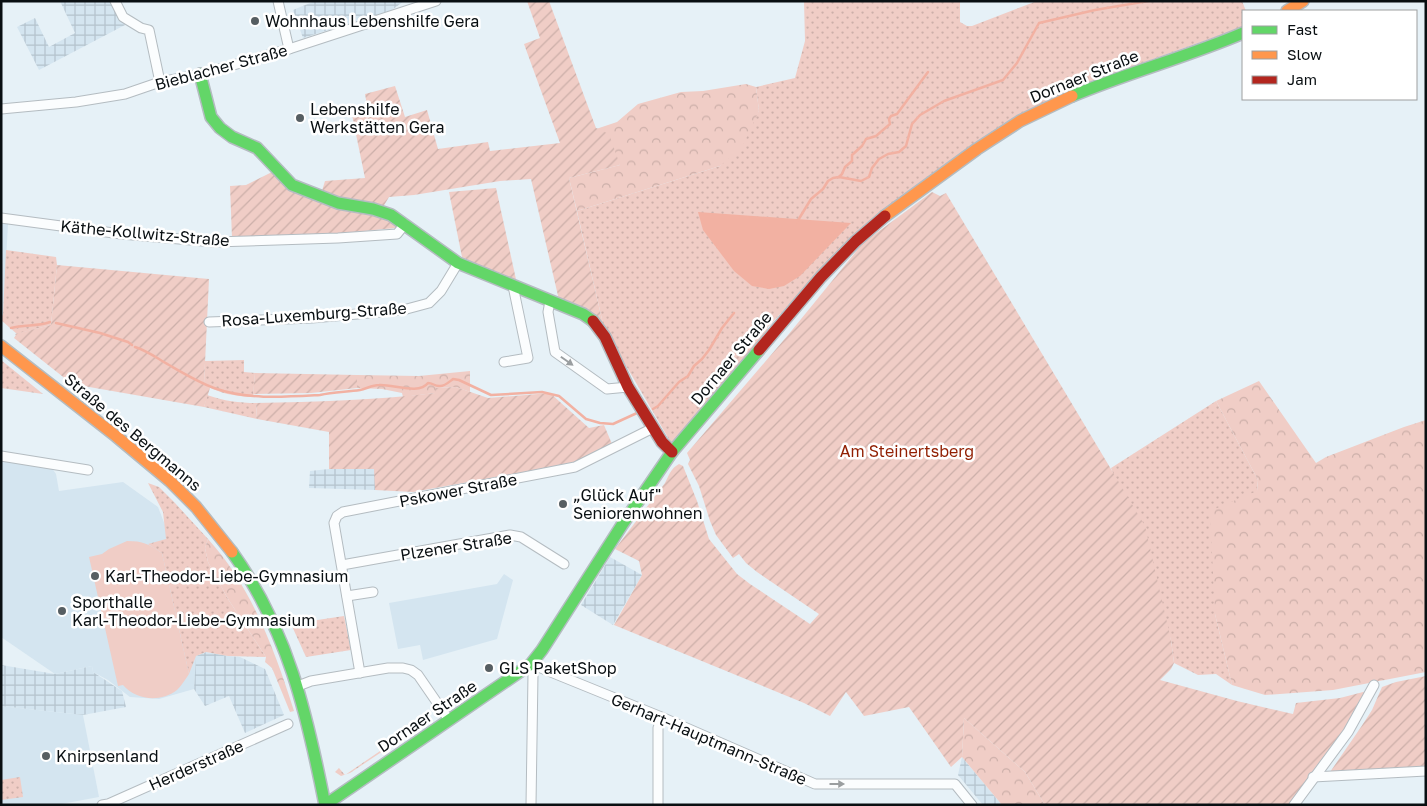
<svg xmlns="http://www.w3.org/2000/svg" width="1427" height="806" font-family="'Golos Text',sans-serif">
  <style>
    .built { fill: #d4e5f0 }
    .industrial { fill: url(#industrial-grid) }
    .grass { fill: url(#grass-dots) }
    .forest { fill: url(#forest-crowns) }
    .garden { fill: url(#garden-furrows) }
    .pitch { fill: #f0cdc6 }
    .water { fill: #f2b1a2 }
    .lines { fill: none; stroke-linecap: round; stroke-linejoin: round }
    .stream { stroke: #f2b1a2; stroke-width: 2.5 }
    .street-casing { stroke: #b4bcc1; stroke-width: 11 }
    .fast-casing { stroke: #b4bcc1; stroke-width: 14 }
    .slow-casing { stroke: #b4bcc1; stroke-width: 14 }
    .jam-casing { stroke: #b4bcc1; stroke-width: 14 }
    .street { stroke: #fbfdfe; stroke-width: 9 }
    .fast { stroke: #63d668; stroke-width: 11 }
    .slow { stroke: #ff974d; stroke-width: 11 }
    .jam { stroke: #b3261e; stroke-width: 11 }
    .oneway { fill: #9a9ea0 }
    .poi-dot { fill: #565e62; stroke: #fff; stroke-width: 2 }
    .labels { text-anchor: middle; dominant-baseline: central; stroke-width: 5; stroke-linejoin: round; paint-order: stroke }
    .poi-label { font-size: 16px; fill: #090f12; stroke: #fff; text-anchor: start }
    .street-label { font-size: 16px; fill: #090f12; stroke: #fff }
    .park-label { font-size: 16px; fill: #911f02; stroke: #fff }
  </style>
  <defs>
    <pattern id="industrial-grid" width="8" height="8" patternUnits="userSpaceOnUse" patternTransform="scale(1.25)"><rect width="8" height="8" fill="#d4e5f0"/><path d="M0 4h8M4 0v8" fill="none" stroke="#b5c3cd"/></pattern>
    <pattern id="grass-dots" width="8" height="8" patternUnits="userSpaceOnUse" patternTransform="scale(1.25)"><rect width="8" height="8" fill="#f0cdc6"/><path d="M2 2h.1M6 6h.1" fill="none" stroke="#ccafa9" stroke-width="1.8" stroke-linecap="round"/></pattern>
    <pattern id="forest-crowns" width="20" height="18" patternUnits="userSpaceOnUse" patternTransform="scale(1.25)"><rect width="20" height="18" fill="#f0cdc6"/><path d="M2 6a3 3 0 1 1 6 0M12 15a3 3 0 1 1 6 0" fill="none" stroke="#ccafa9"/></pattern>
    <pattern id="garden-furrows" width="10" height="10" patternUnits="userSpaceOnUse" patternTransform="scale(1.25)"><rect width="10" height="10" fill="#f0cdc6"/><path d="M-1 1l2-2M0 10L10 0M9 11l2-2" fill="none" stroke="#ccafa9"/></pattern>
  </defs>
  <rect width="100%" height="100%" fill="#e6f1f7"/>
  <g class="built">
    <path d="M1,223L8,224L3,315L1,316Z"/>
    <path d="M10,461L51,467L56,474L59,491L123,482L158,507L165,525L196,656L194,689L159,699L130,697L108,680L93,672L92,666L55,674L1,637V462Z"/>
    <path d="M504,574L513,580L497,639L423,660L420,645L398,649L389,603L497,584Z"/>
    <path d="M1,706L83,715L99,797L56,805H1Z"/>
  </g>
  <g class="industrial">
    <path d="M60,1H109L125,25L39,70L17,27L35,18L49,47L75,33Z"/>
    <path d="M315,1H404L392,10L303,38L293,10Z"/>
    <path d="M329,469H375V490L309,488L310,471Z"/>
    <path d="M610,557L642,575L613,625L581,605Z"/>
    <path d="M206,652L228,656L240,657L265,669L284,715L245,733L229,696L205,706L194,689L196,656Z"/>
    <path d="M1,665L55,674L92,666L93,672L122,691L126,707L83,715L1,706Z"/>
    <path d="M962,757L1002,805H983L958,775Z"/>
  </g>
  <g class="grass">
    <path d="M804,1H960V22L967,26H972L1037,1H1242L1246,11H1243V27L1066,90L1068,93L899,199L859,230L767,328L768,330L674,444L670,441L604,328L577,211L720,166L759,111L756,87L795,78L805,41Z"/>
    <path d="M6,250L56,257L57,265L51,325L17,334L1,320V316L3,315Z"/>
    <path d="M1,360L43,394L1,388Z"/>
    <path d="M244,360V372L255,373L253,397C235,396 219,394 204,384L205,361Z"/>
    <path d="M207,395C224,401 239,403 256,403L257,419L204,407Z"/>
    <path d="M1216,401L1258,480L1257,491L1215,614L1232,685L1216,674L1198,675L1174,663L1171,640L1111,468Z"/>
    <path d="M148,483L159,487L175,503L208,539L205,548L208,562L228,599L266,657L228,656L206,652L196,656L189,674L162,553L148,544L166,539L163,512Z"/>
    <path d="M344,616L351,650L306,657L291,624Z"/>
    <path d="M409,726H412L416,729L350,773L341,776L335,772L339,768L345,775L405,734L402,729Z"/>
    <path d="M20,777L23,797L1,800V780Z"/>
  </g>
  <g class="forest">
    <path d="M746,84L756,87L759,111L742,147L720,166L577,211L569,178L620,165L596,129L617,122L638,104L681,92L703,91Z"/>
    <path d="M470,371V392L456,387L435,388V393L403,397L402,393L382,389L357,388V375L419,376Z"/>
    <path d="M1259,381L1316,463L1326,457L1404,427L1426,420V672L1333,690L1265,695L1232,685L1215,614L1210,511L1257,491L1258,480L1216,401Z"/>
    <path d="M208,539C251,586 275,650 294,711L290,712L272,668L265,662L266,657L228,599L208,562L205,548Z"/>
    <path d="M964,718L1025,772L1045,805H1002L962,757Z"/>
  </g>
  <g class="garden">
    <path d="M527,1H549L596,128L609,134L620,165L569,178L604,328L559,300L531,179L500,181L414,195L389,197L383,207L321,194L325,181L365,178L351,110L367,105L365,94L395,86L405,117L427,110L438,149L488,142L490,151L560,143L524,44L540,38Z"/>
    <path d="M274,171L397,224L396,228L332,234L232,238L230,186L246,185Z"/>
    <path d="M496,188L517,284L462,257L449,192Z"/>
    <path d="M932,192L940,196L946,193L1145,526L1171,640L1174,663L1171,669L1160,680L1237,701L1293,714L1296,703L1340,698L1367,691L1347,728L1291,805H1045L1025,772L964,718L962,757L951,767L909,707L864,716L846,692L830,716L804,703L614,625L642,575L639,561L615,549L665,483C669,475 671,468 679,464L683,466L697,501L709,539L737,574L750,584L810,624L819,614L757,572L746,563L739,554L733,558L716,535L710,521L699,486L688,464L690,460L687,453L788,335L863,243Z"/>
    <path d="M57,265L209,279L204,384L210,388L204,407L72,384L14,338L16,335L15,334L51,325Z"/>
    <path d="M255,373L357,375V388L311,393L253,394Z"/>
    <path d="M456,387L488,398L550,393L589,428L604,425L612,444L570,464L546,468L413,492L375,490L374,469H329V432L257,419L256,403C316,402 375,400 435,393V388Z"/>
    <path d="M1426,676V767L1328,775L1361,727L1372,710L1382,687L1396,682Z"/>
  </g>
  <path class="pitch" d="M127,541C143,541 149,544 162,553L189,674C185,680 181,686 177,690C160,703 136,700 123,685L118,686L89,557L102,554L109,549Z"/>
  <path class="water" d="M698,212L851,223L800,276L784,286L769,289L752,286L734,271L703,230Z"/>
  <g class="lines">
    <g class="stream">
      <path d="M839,177L842,174L845,167L852,161V155L862,146L866,139L876,136L890,124L889,119L891,116L897,114L928,72"/>
      <path d="M797,222L811,199L823,189L828,181L833,178L839,177L861,181L869,177L872,168L879,159L888,154L899,152L906,146L912,124L920,115L944,101L1003,80L1017,63L1039,23L1095,10L1148,1"/>
      <path d="M56,323L100,333L128,342L132,345"/>
      <path d="M11,328C25,324 37,327 50,322"/>
      <path d="M135,347C148,351 158,359 169,365C183,373 198,382 214,388C247,400 285,397 320,395C333,392 347,392 360,390C366,389 372,385 379,385C393,384 419,395 428,383C433,383 434,386 439,386C444,387 449,382 453,379L459,380L491,395L542,392L559,396L586,419L600,423L613,424L637,413"/>
      <path d="M653,409L658,406L679,382L688,376L694,366L702,359L709,350L722,328L734,313"/>
    </g>
    <g class="street-casing">
      <g id="street">
        <path d="M115,1L123,17L141,28L149,30L160,82"/>
        <path d="M278,1L289,49"/>
        <path d="M1,109L76,102L125,94L160,82L202,74L289,49L436,1"/>
        <path d="M1,218L121,234L214,242L338,238L397,234L405,224"/>
        <path d="M550,301L548,312L555,352L607,389L628,387"/>
        <path d="M209,322L312,318L403,310L429,303L441,291L458,263"/>
        <path d="M504,362L528,358L513,286"/>
        <path d="M1,456L88,470"/>
        <path d="M342,565L510,535L521,537L564,564"/>
        <path d="M347,596L373,592"/>
        <path d="M531,664L659,716L815,784H955L972,805"/>
        <path d="M360,673L334,523L337,516L343,512L575,467L653,428"/>
        <path d="M298,686L311,681L388,668H403L411,670L418,675L449,720"/>
        <path d="M1313,777L1426,771"/>
        <path d="M102,805L108,804L288,724"/>
        <path d="M531,805L533,674L531,664"/>
        <path d="M658,805V728L662,718"/>
        <path d="M1294,805L1348,732L1374,685"/>
      </g>
    </g>
    <g class="fast-casing">
      <g id="fast">
        <path d="M200,74L211,117L220,128L232,137L257,148L292,185L338,203L373,209L391,215L458,263L583,314L593,321"/>
        <path d="M1072,96C1129,72 1187,57 1243,33"/>
        <path d="M232,552C288,630 307,714 325,805"/>
        <path d="M325,805L531,664L542,650L622,525L672,452L759,350"/>
      </g>
    </g>
    <g class="slow-casing">
      <g id="slow">
        <path d="M1287,11L1303,1"/>
        <path d="M885,216L977,149L1020,121L1072,96"/>
        <path d="M1,346L116,436L170,481L196,507L232,552"/>
      </g>
    </g>
    <g class="jam-casing">
      <g id="jam">
        <path d="M593,321L605,337L628,387L662,442L672,452"/>
        <path d="M759,350L821,277L856,241L885,216"/>
      </g>
    </g>
    <use href="#street" class="street"/>
    <use href="#fast" class="fast"/>
    <use href="#slow" class="slow"/>
    <use href="#jam" class="jam"/>
  </g>
  <defs><path id="oneway-solid" d="M-6-.8H1V-3.2L6.5 0L1 3.2V.8H-6Z" transform="scale(1.25)"/></defs>
  <g class="oneway">
    <use href="#oneway-solid" transform="translate(567 361) rotate(35)"/>
    <use href="#oneway-solid" transform="translate(837 784)"/>
  </g>
  <g class="poi-dot">
    <circle cx="255" cy="21" r="5"/>
    <circle cx="300" cy="118" r="5"/>
    <circle cx="563" cy="504" r="5"/>
    <circle cx="95" cy="576" r="5"/>
    <circle cx="62" cy="611" r="5"/>
    <circle cx="489" cy="668" r="5"/>
    <circle cx="46" cy="756" r="5"/>
  </g>
  <g class="labels">
    <g class="poi-label">
      <text x="265" y="21">Wohnhaus Lebenshilfe Gera</text>
      <text x="310" y="109">Lebenshilfe<tspan x="310" dy="18">Werkstätten Gera</tspan></text>
      <text x="573" y="495">„Glück Auf"<tspan x="573" dy="18">Seniorenwohnen</tspan></text>
      <text x="105" y="576">Karl-Theodor-Liebe-Gymnasium</text>
      <text x="72" y="602">Sporthalle<tspan x="72" dy="18">Karl-Theodor-Liebe-Gymnasium</tspan></text>
      <text x="499" y="668">GLS PaketShop</text>
      <text x="56" y="756">Knirpsenland</text>
    </g>
    <g class="street-label">
      <text transform="translate(221 67) rotate(-15)">Bieblacher Straße</text>
      <text transform="translate(1084 76) rotate(-22)">Dornaer Straße</text>
      <text transform="translate(145 233) rotate(5)">Käthe-Kollwitz-Straße</text>
      <text transform="translate(314 314) rotate(-4)">Rosa-Luxemburg-Straße</text>
      <text transform="translate(731 358) rotate(-50)">Dornaer Straße</text>
      <text transform="translate(133 432) rotate(40)">Straße des Bergmanns</text>
      <text transform="translate(458 490) rotate(-11)">Pskower Straße</text>
      <text transform="translate(456 546) rotate(-9)">Plzener Straße</text>
      <text transform="translate(427 716) rotate(-34)">Dornaer Straße</text>
      <text transform="translate(709 739) rotate(23)">Gerhart-Hauptmann-Straße</text>
      <text transform="translate(196 765) rotate(-24)">Herderstraße</text>
    </g>
    <g class="park-label">
      <text x="907" y="451">Am Steinertsberg</text>
    </g>
  </g>
  <rect width="1427" height="806" fill="none" stroke="#090f12" stroke-width="5"/>
  <rect x="1242" y="10" width="175" height="90" fill="#ffffff" stroke="#9d9fa0"/>
  <rect x="1252" y="26" width="25" height="8" fill="#63d668" stroke="#9d9fa0"/>
  <text x="1287" y="35" font-size="15" fill="#090f12">Fast</text>
  <rect x="1252" y="51" width="25" height="8" fill="#ff974d" stroke="#9d9fa0"/>
  <text x="1287" y="60" font-size="15" fill="#090f12">Slow</text>
  <rect x="1252" y="76" width="25" height="8" fill="#b3261e" stroke="#9d9fa0"/>
  <text x="1287" y="85" font-size="15" fill="#090f12">Jam</text>
</svg>
